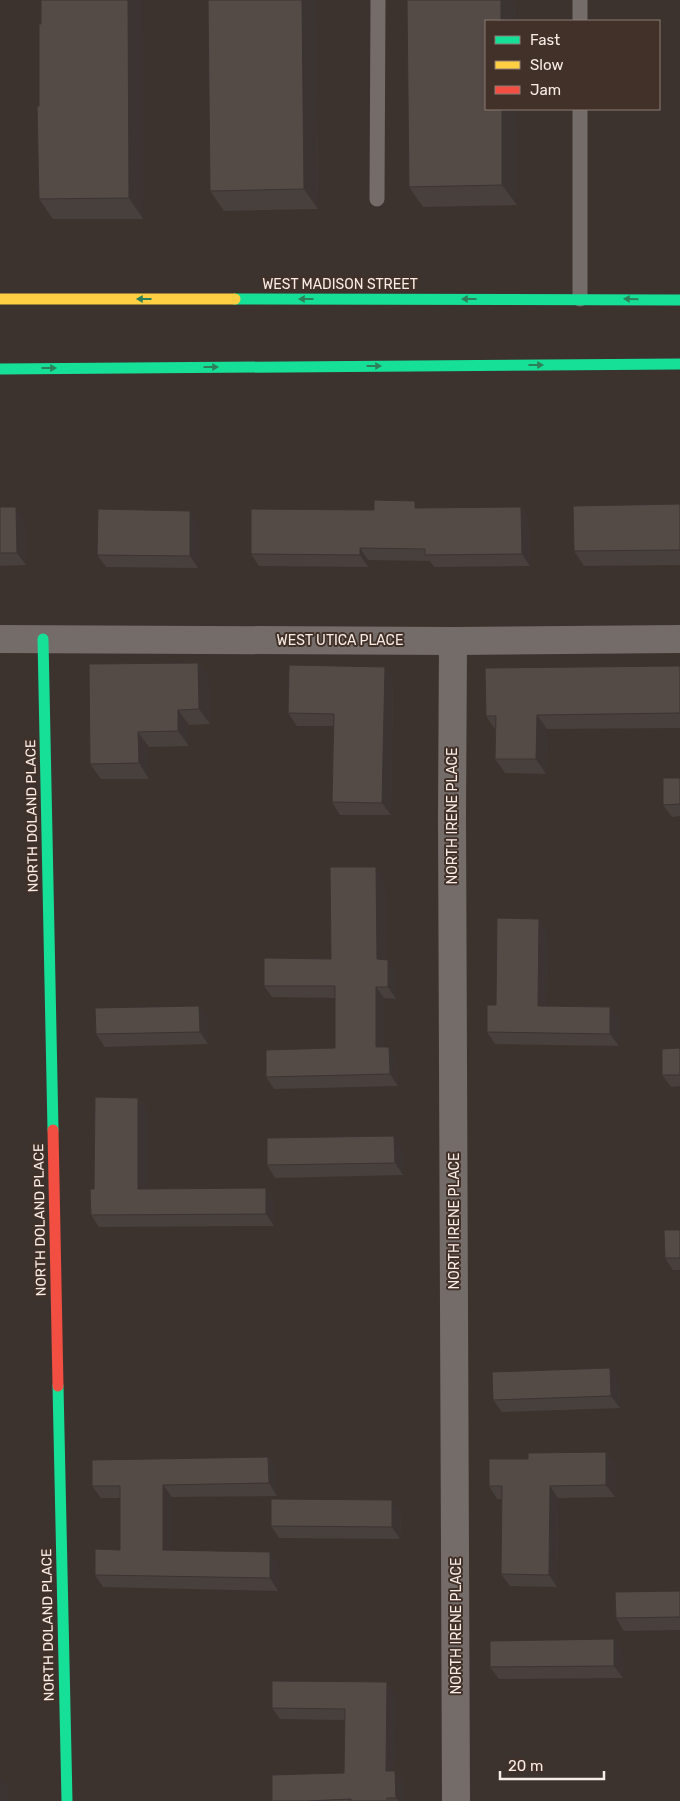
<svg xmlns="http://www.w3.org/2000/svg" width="680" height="1801" font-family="Rubik,sans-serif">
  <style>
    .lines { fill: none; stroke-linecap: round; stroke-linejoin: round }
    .lane { stroke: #736c69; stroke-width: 15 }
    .street { stroke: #736c69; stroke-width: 28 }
    .fast { stroke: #16e098; stroke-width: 11 }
    .slow { stroke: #ffcf43; stroke-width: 11 }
    .jam { stroke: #f24e42; stroke-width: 11 }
    .wall { fill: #48403d }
    .shaded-wall { fill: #3b3432 }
    .building { fill: #544b47; stroke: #3b3432 }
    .oneway { fill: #2e805a }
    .labels { text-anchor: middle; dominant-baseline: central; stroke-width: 4; stroke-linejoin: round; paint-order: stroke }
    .street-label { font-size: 14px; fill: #f8ece7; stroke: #423128 }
  </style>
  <rect width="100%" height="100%" fill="#3c332e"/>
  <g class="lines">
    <g class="lane">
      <path d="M580,0V21"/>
      <path d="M580,109V299"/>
      <path d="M377,199L378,0"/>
    </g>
    <g class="street">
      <path d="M0,639L453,641L680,639"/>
      <path d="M453,641L452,817L456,1801"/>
    </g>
    <g class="fast">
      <path d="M235,299L680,300"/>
      <path d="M0,369L680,364"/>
      <path d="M43,639L53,1130"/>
      <path d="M58,1386L67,1801"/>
    </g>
    <path class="slow" d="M0,299H235"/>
    <path class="jam" d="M53,1130L58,1386"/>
  </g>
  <g class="wall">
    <path d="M41,0H142L143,219H53L39,199Z"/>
    <path d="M407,0H514L515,21L486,109H516L517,205L423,207L409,187Z"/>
    <path d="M316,2L318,209L224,211L210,191Z"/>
    <path d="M680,504V565L584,566L574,551Z"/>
    <path d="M0,507L25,519L26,565L0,566Z"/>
    <path d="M521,507L529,519L530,566L434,567L430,561L368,560V567L259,566L251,554L374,510L420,508Z"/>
    <path d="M199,523L198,568L106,567L97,555Z"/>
    <path d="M198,663L209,678L210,724L189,725V746L149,747V779H101L90,764Z"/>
    <path d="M680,666V728L547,729L546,774L505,773L495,759V729L486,716Z"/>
    <path d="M385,667L393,679L391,815H340L332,802L333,726H297L288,713Z"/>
    <path d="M680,778V816L672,817L663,805Z"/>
    <path d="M385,879L386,960H388L396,971V999L384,998V1047H389L397,1059L398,1086L274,1089L266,1077L335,1048V998L272,997L264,986L331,959Z"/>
    <path d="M547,931L546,1006L610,1007L619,1019V1046L495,1044L487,1032L496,1005Z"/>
    <path d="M199,1006L208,1018V1044L105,1047L96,1034Z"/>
    <path d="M680,1048V1086L671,1087L662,1075Z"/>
    <path d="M138,1098L147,1110V1189L266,1188L274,1200V1226L99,1227L91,1215L94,1189Z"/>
    <path d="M403,1149V1175L275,1178L267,1165Z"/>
    <path d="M680,1230V1270H673L665,1258Z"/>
    <path d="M619,1380L620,1408L502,1412L493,1400Z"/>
    <path d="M606,1452L615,1464V1497L558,1498L557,1587L510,1586L501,1574L502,1499H497L489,1486Z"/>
    <path d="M268,1457L277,1470V1496L172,1497L171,1551L270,1552L279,1565L278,1591L103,1587L95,1575L120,1550V1498H101L92,1486Z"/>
    <path d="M392,1500L401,1513L400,1539L279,1538L271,1526Z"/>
    <path d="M680,1591V1630L624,1631L616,1618Z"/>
    <path d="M614,1639L622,1651L623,1678L499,1679L490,1667Z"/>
    <path d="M396,1694L394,1771H395L404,1783V1801H272L344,1773L345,1720L280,1719L272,1708Z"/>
  </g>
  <g class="shaded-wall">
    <path d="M128,0H142L143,219L129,198Z"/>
    <path d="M302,0H314L316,2L318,209L304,189Z"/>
    <path d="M501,0H514L515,21H501Z"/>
    <path d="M502,109H516L517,205L502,185Z"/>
    <path d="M415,501L424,513L415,508Z"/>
    <path d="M16,507L25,519L26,565L17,553Z"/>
    <path d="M521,507L529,519L530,566L522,554Z"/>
    <path d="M190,511L199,523L198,568L190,556Z"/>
    <path d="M360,548L368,560V567L360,555Z"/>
    <path d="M198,663L209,678L210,724L199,709Z"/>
    <path d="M385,667L393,679L391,815L382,803Z"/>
    <path d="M178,710L189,725V746L178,731Z"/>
    <path d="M537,715L547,729L546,774L536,759Z"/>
    <path d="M138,732L149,747V779L139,763Z"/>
    <path d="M376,867L385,879L386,971L377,959Z"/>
    <path d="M539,919L547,931L546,1018L538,1006Z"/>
    <path d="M388,960L396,971V999L388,987Z"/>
    <path d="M376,987L384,998V1059L376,1047Z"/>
    <path d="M199,1006L208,1018V1044L200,1032Z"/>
    <path d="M610,1007L619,1019V1046L610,1034Z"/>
    <path d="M389,1047L397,1059L398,1086L390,1074Z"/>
    <path d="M138,1098L147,1110V1201L138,1189Z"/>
    <path d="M394,1136L403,1149V1175L395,1163Z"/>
    <path d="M266,1188L274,1200V1226L266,1214Z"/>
    <path d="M610,1368L619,1380L620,1408L611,1396Z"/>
    <path d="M606,1452L615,1464V1497L606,1485Z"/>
    <path d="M268,1457L277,1470V1496L269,1483Z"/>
    <path d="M163,1485L172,1497L171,1562L163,1550Z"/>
    <path d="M550,1486L558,1498L557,1587L549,1575Z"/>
    <path d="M392,1500L401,1513L400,1539L392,1527Z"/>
    <path d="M270,1552L279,1565L278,1591L270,1578Z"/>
    <path d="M614,1639L622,1651L623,1678L614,1666Z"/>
    <path d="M387,1682L396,1694L394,1783L386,1771Z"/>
    <path d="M395,1771L404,1783V1801H399L396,1798Z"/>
    <path d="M0,1777L8,1788V1801H0Z"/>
  </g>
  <g class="building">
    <path d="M41,0H128L129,198L39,199L37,106H39V24H41Z"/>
    <path d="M208,0H302L304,189L210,191Z"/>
    <path d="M407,0H501V21H486V109H502V185L409,187Z"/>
    <path d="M374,500L415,501V508L521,507L522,554L425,555V549L360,548V555L251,554V509L374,510Z"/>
    <path d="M680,504V550L574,551L573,506Z"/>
    <path d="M0,507H16L17,553H0Z"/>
    <path d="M98,509L190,511V556L97,555Z"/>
    <path d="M198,663L199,709L178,710V731L138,732L139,763L90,764L89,664Z"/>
    <path d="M289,665L385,667L382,803L332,802L334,714L288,713Z"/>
    <path d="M680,666V713L537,715L536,759H495L496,716H486L485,668Z"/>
    <path d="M663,778H680V804L663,805Z"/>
    <path d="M330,867H376L377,959L388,960V987H376V1047H389L390,1074L266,1077V1050L335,1048V986H264V958L331,959Z"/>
    <path d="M497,918L539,919L538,1006L610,1007V1034L487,1032V1005H496Z"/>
    <path d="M199,1006L200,1032L96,1034L95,1008Z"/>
    <path d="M680,1048V1075H662V1049Z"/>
    <path d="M95,1097L138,1098V1189L266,1188V1214L91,1215L90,1189H94Z"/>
    <path d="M394,1136L395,1163L267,1165V1138Z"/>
    <path d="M664,1230H680V1258H665Z"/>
    <path d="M610,1368L611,1396L493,1400L492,1372Z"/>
    <path d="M606,1452V1485L550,1486L549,1575L501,1574L502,1486H489V1459H528V1453Z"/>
    <path d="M268,1457L269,1483L163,1485V1550L270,1552V1578L95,1575V1549L120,1550V1486H92V1460Z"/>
    <path d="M271,1499L392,1500V1527L271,1526Z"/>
    <path d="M680,1591V1617L616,1618L615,1592Z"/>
    <path d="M614,1639V1666L490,1667V1641Z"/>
    <path d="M272,1681L387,1682L386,1771H395L396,1798H387V1801H351V1799L307,1801H272V1775L344,1773L345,1709L272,1708Z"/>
  </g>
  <defs><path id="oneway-solid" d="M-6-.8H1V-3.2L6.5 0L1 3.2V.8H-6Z" transform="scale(1.25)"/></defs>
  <g class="oneway">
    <use href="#oneway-solid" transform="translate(144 299) rotate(180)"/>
    <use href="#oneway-solid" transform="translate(306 299) rotate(180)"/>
    <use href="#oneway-solid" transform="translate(469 299) rotate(180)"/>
    <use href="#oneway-solid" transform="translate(631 299) rotate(-179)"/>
    <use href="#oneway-solid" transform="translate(536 365)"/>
    <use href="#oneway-solid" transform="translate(374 366)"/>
    <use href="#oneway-solid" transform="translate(211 367)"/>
    <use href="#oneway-solid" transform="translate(49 368)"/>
  </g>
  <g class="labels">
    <g class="street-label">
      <text x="340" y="284">WEST MADISON STREET</text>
      <text x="340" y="640">WEST UTICA PLACE</text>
      <text transform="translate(32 816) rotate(-91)">NORTH DOLAND PLACE</text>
      <text transform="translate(452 816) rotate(-90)">NORTH IRENE PLACE</text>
      <text transform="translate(40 1220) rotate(-91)">NORTH DOLAND PLACE</text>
      <text transform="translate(454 1221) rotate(-90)">NORTH IRENE PLACE</text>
      <text transform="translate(48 1625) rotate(-91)">NORTH DOLAND PLACE</text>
      <text transform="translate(456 1626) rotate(-90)">NORTH IRENE PLACE</text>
    </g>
  </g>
  <rect x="485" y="20" width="175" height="90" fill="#423128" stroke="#8b7c74"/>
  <rect x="495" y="36" width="25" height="8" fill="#16e098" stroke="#8b7c74"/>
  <text x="530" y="45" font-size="15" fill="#f8ece7">Fast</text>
  <rect x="495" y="61" width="25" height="8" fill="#ffcf43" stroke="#8b7c74"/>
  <text x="530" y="70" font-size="15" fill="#f8ece7">Slow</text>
  <rect x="495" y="86" width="25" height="8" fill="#f24e42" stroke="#8b7c74"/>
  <text x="530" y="95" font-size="15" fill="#f8ece7">Jam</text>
  <path d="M500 1771v8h104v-8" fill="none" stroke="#f8ece7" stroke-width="2.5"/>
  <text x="508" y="1771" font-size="15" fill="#f8ece7" stroke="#423128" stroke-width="4" paint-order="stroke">20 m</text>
</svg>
